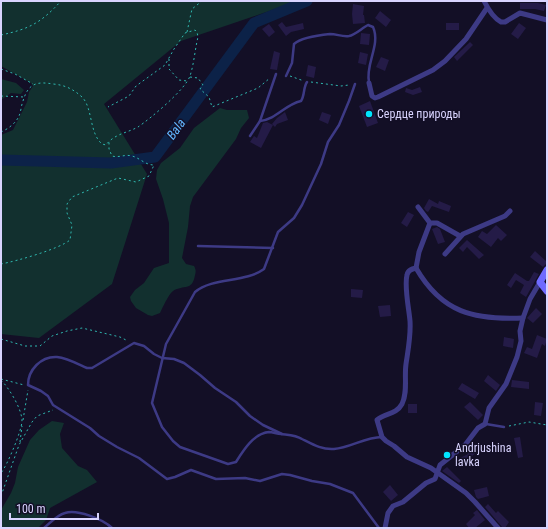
<svg xmlns="http://www.w3.org/2000/svg" width="548" height="529" font-family="'Roboto Condensed',sans-serif">
  <style>
    .green { fill: #12302f }
    .lines { fill: none; stroke-linecap: round; stroke-linejoin: round }
    .river { stroke: #0c2248; stroke-width: 11 }
    .building { fill: #241b47 }
    .path { stroke: #2fb8b0; stroke-width: 1; stroke-dasharray: 2 3; stroke-linecap: butt }
    .lane { stroke: #3d3a85; stroke-width: 2.5 }
    .street { stroke: #3d3a85; stroke-width: 5 }
    .secondary { stroke: #6f6bff; stroke-width: 7 }
    .poi-dot { fill: #00e5ff; stroke: #130f26; stroke-width: 1.5 }
    .labels { text-anchor: middle; dominant-baseline: central; stroke-width: 3; stroke-linejoin: round; paint-order: stroke }
    .poi-label { font-size: 12px; fill: #d9d4ff; stroke: #130f26; text-anchor: start }
    .water-label { font-size: 13px; font-style: italic; fill: #62b6ff; stroke: #130f26 }
  </style>
  <rect width="100%" height="100%" fill="#130f26"/>
  <g class="green">
    <path d="M1,1H295L293,3L181,41L104,104L147,174L112,284L39,338L1,334V135L13,130L27,102L29,92L33,86L31,83L1,66Z"/>
    <path d="M1,79L16,83L24,90L21,94L11,93L1,100Z"/>
    <path d="M220,108L227,110H247L249,118L241,128L236,139L193,197L190,206L188,227L182,258L186,264L194,266C196,270 196,271 195,275C192,292 184,284 173,291C168,295 163,307 160,313L152,316L148,315L136,308L131,301L130,297L135,290L144,283L154,268L169,263V223L163,199L156,179L157,170L161,163L180,148L194,128Z"/>
    <path d="M52,421L64,423L60,434L62,448L78,466L87,470L97,482L50,508L46,520L38,528H1V510L11,493L15,483L18,467L30,440L39,430Z"/>
  </g>
  <g class="lines">
    <path class="river" d="M1,160L111,163L155,157L254,23L307,1"/>
  </g>
  <g class="building">
    <path d="M520,3H538L546,5L544,11L535,9H520Z"/>
    <path d="M353,4L364,6L363,15H364L365,23L353,24L352,14Z"/>
    <path d="M380,11L391,20L386,27L375,18Z"/>
    <path d="M282,22L286,27L303,23L304,29L291,32L286,36L278,25Z"/>
    <rect x="446" y="23" width="13" height="7"/>
    <path d="M519,23L526,28L518,39L511,34Z"/>
    <path d="M269,24L275,32L269,37L262,29Z"/>
    <path d="M361,33L370,34L369,45L360,44Z"/>
    <path d="M470,42L473,45L457,61L454,57Z"/>
    <path d="M274,51L280,53L277,70L270,69Z"/>
    <path d="M360,52L368,54L366,65L358,63Z"/>
    <path d="M381,57L389,60L385,71L376,67Z"/>
    <path d="M308,65L316,67L314,78L306,76Z"/>
    <path d="M420,87L422,92L413,95L405,92L406,88L412,90Z"/>
    <path d="M370,101L378,123L367,127L359,106Z"/>
    <path d="M285,112L288,120L277,124L275,127L272,124L277,118Z"/>
    <path d="M322,112L331,115L328,124L319,120Z"/>
    <path d="M267,122L273,125L261,148L250,142L254,136L257,138L263,123Z"/>
    <path d="M429,199L438,204L439,201L451,206L449,212L432,206L428,212L426,211L424,208Z"/>
    <path d="M408,212L414,215L407,227L401,223Z"/>
    <path d="M496,225L507,235L501,241L498,238L491,247L478,237L482,231L487,234Z"/>
    <path d="M437,227L440,229L445,242L438,244L432,229Z"/>
    <path d="M467,240L484,255L479,259L467,247L463,252L459,248Z"/>
    <path d="M535,251L547,262V263L543,267L530,257Z"/>
    <path d="M534,272L539,274L526,297L520,293L524,285L516,280L511,288L507,285L515,273L527,281H529Z"/>
    <path d="M351,289L363,290L362,298L351,297Z"/>
    <path d="M390,305L391,316L380,317L378,306Z"/>
    <path d="M536,308L542,314L533,323L527,318Z"/>
    <path d="M537,335L547,339L545,346L542,344L537,358L524,353L527,347L532,349Z"/>
    <path d="M504,337L514,339L513,348L503,346Z"/>
    <path d="M488,375L500,385L496,391L484,381Z"/>
    <path d="M512,380L529,382V389L511,387Z"/>
    <path d="M462,383L479,393L475,399L458,389Z"/>
    <path d="M470,402L483,415L478,420L464,407Z"/>
    <path d="M535,402L543,403L541,416L534,415Z"/>
    <rect x="408" y="404" width="9" height="9"/>
    <path d="M520,437L523,457L518,458L514,438Z"/>
    <path d="M470,446L474,451L477,450L478,451L465,462L466,464L462,466L458,459L468,454L465,450Z"/>
    <path d="M447,467L461,481L459,483L442,471Z"/>
    <path d="M390,485L398,495L391,501L383,492Z"/>
    <path d="M487,487L489,496L478,499L476,497L474,490Z"/>
    <path d="M488,504L496,513L498,511L509,522L505,528L502,527L485,507Z"/>
    <path d="M477,510L485,520L475,528H469L466,524L475,515L473,513Z"/>
  </g>
  <g class="lines">
    <g class="path">
      <path d="M187,32L192,9L202,1"/>
      <path d="M1,35C29,29 41,23 61,1"/>
      <path d="M169,59V69L179,80L187,81"/>
      <path d="M1,69L15,74L33,84"/>
      <path d="M290,76L304,81"/>
      <path d="M190,77L198,78L203,85L200,89L209,97L212,107L258,88L270,78"/>
      <path d="M311,82L341,86L349,85"/>
      <path d="M1,96L24,97"/>
      <path d="M1,132C8,129 16,123 19,116C21,112 21,106 23,101C28,84 36,81 53,84C65,85 73,89 82,97C93,108 89,133 102,144L106,145C114,134 127,133 138,127C151,118 185,90 190,76C194,64 195,49 198,37L197,32L195,30L185,33L174,49L165,65L136,86L129,96L108,107"/>
      <path d="M1,264C17,261 59,249 70,240L72,225L67,213V204L72,197L118,178L136,182L149,176L154,165C145,165 140,158 132,156C125,154 119,158 112,156L109,149V141"/>
      <path d="M1,339L25,346H40L52,336L67,331L82,328L120,337L128,341"/>
      <path d="M1,379L24,385"/>
      <path d="M1,380C9,388 22,409 22,421C22,430 7,466 1,473"/>
      <path d="M23,420L28,390"/>
      <path d="M509,426L529,422L547,425"/>
      <path d="M20,442L22,426"/>
      <path d="M1,496L19,445L32,422L37,416L53,410"/>
    </g>
    <g class="lane">
      <path d="M286,76L292,63L294,44C302,37 320,35 330,34C337,34 342,37 349,36C355,35 362,28 368,25L373,27C381,45 365,64 369,82"/>
      <path d="M355,84L349,101L339,125L328,142L321,164L302,205L294,218L278,232L264,269C245,283 213,277 195,292L166,344L152,403L162,427L173,441L180,447L228,464L236,462C243,451 254,433 269,432C273,432 277,434 281,434C289,435 296,435 302,439C312,444 322,450 334,449C350,448 365,437 382,437"/>
      <path d="M260,121L276,74"/>
      <path d="M250,136L260,121C277,119 284,105 301,101C305,95 303,88 307,82"/>
      <path d="M198,246L273,248"/>
      <path d="M486,424L504,427"/>
      <path d="M282,434L263,425L250,416L236,402L215,388L200,375L184,363L174,359L162,358L154,354L144,346L134,343L92,368H87C78,364 67,358 57,357C41,356 28,370 28,385L41,391L48,396L53,405L90,428L99,436L117,447L139,458L167,479L175,477L191,470L216,479L245,478L260,481L282,474L290,475L312,481L330,484L353,493L379,528"/>
      <path d="M44,528C50,523 57,515 65,513C77,509 103,519 112,528"/>
    </g>
    <g class="street">
      <path d="M484,1C488,9 493,18 501,22H505L520,13L547,20"/>
      <path d="M369,83L372,96L375,98L378,97L433,70L445,61L466,39L487,8"/>
      <path d="M418,207L430,223H437L460,236"/>
      <path d="M445,254L463,234L505,216L510,211"/>
      <path d="M416,268C412,269 408,270 407,275C404,286 409,309 410,321C411,336 408,350 406,364C404,377 408,392 402,404C396,415 385,413 377,420L382,437L386,441L394,446L407,457L431,468L466,493L475,502L498,528"/>
      <path d="M416,268C442,313 474,320 523,318"/>
      <path d="M416,268L419,252L430,223"/>
      <path d="M385,528L388,513L393,506L403,502L426,483L435,479L440,465L465,445L478,428L485,424L489,408L506,384L517,357L521,341L520,331L523,318L530,299L540,282"/>
    </g>
    <path class="secondary" d="M547,270L540,282L547,291"/>
  </g>
  <g class="poi-dot">
    <circle cx="369" cy="114" r="4"/>
    <circle cx="447" cy="455" r="4"/>
  </g>
  <g class="labels">
    <g class="poi-label">
      <text x="377" y="114">Сердце природы</text>
      <text x="455" y="448">Andrjushina<tspan x="455" dy="14">lavka</tspan></text>
    </g>
    <g class="water-label">
      <text transform="translate(176 129) rotate(-54)">Bala</text>
    </g>
  </g>
  <rect width="548" height="529" fill="none" stroke="#d9d4ff" stroke-width="4"/>
  <path d="M10 513v6h88v-6" fill="none" stroke="#d9d4ff" stroke-width="2"/>
  <text x="16" y="513" font-size="12" fill="#d9d4ff" stroke="#130f26" stroke-width="3" paint-order="stroke">100 m</text>
</svg>
